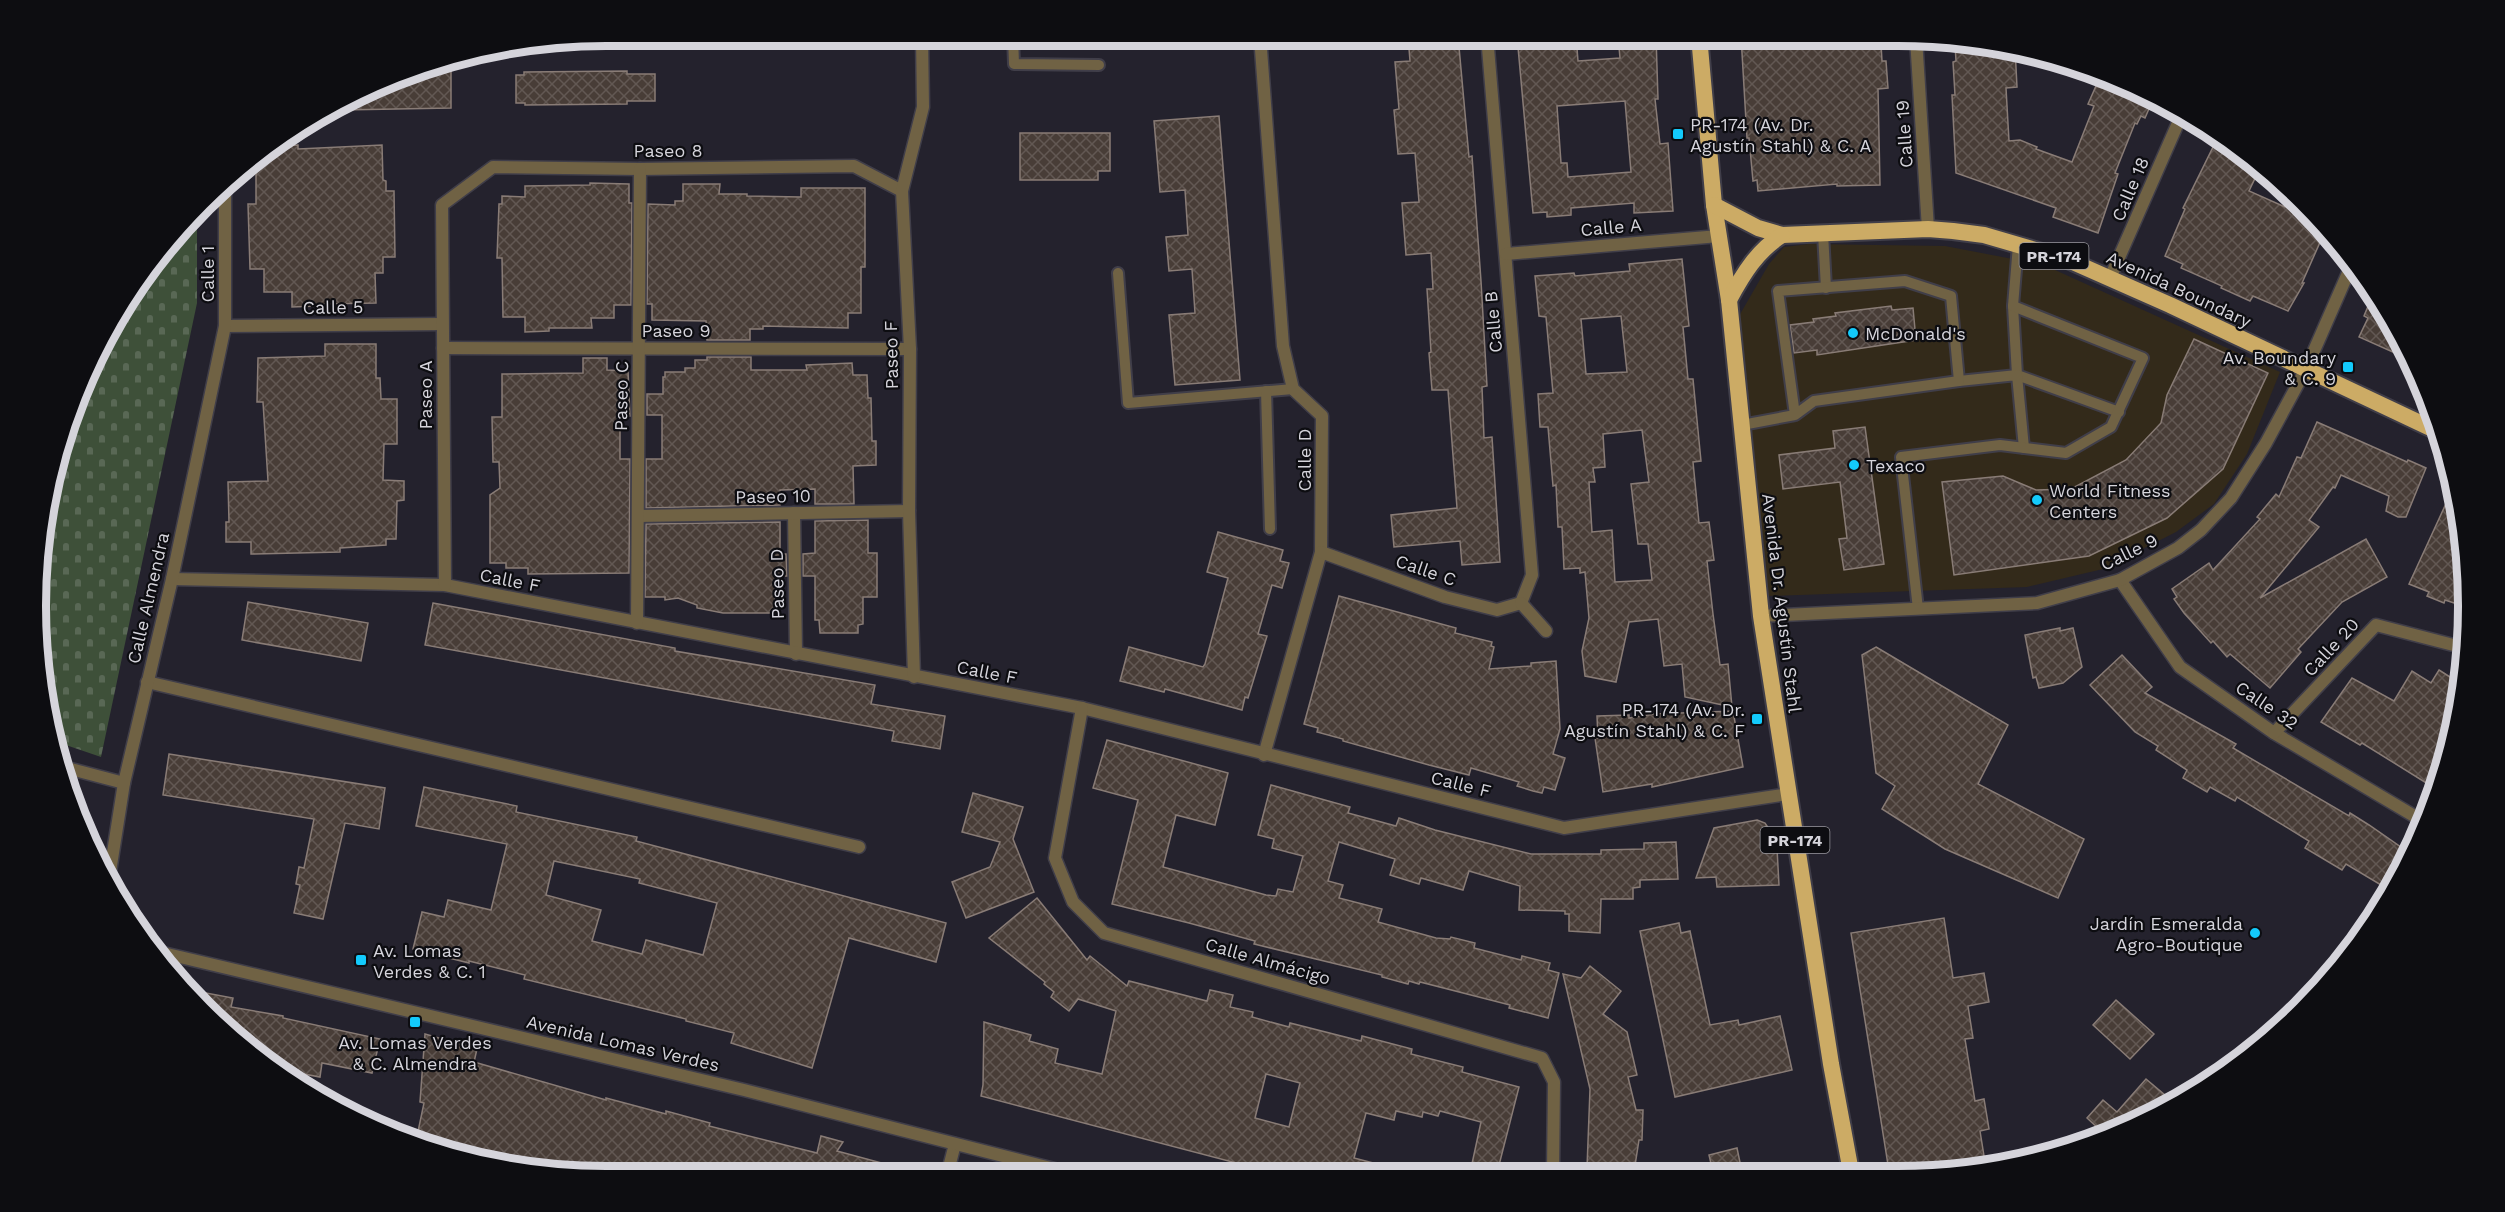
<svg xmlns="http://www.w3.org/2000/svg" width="2505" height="1212" font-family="'Work Sans',sans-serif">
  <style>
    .commercial { fill: #332a1a }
    .cemetery { fill: url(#cemetery-stones) }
    .building { fill: url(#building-cross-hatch); stroke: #897c76; stroke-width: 1.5; fill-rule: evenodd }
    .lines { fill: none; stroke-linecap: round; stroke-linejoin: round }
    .service-casing { stroke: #403e49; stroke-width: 14 }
    .minor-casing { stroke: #403e49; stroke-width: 15 }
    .tertiary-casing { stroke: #403e49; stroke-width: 15 }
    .trunk-casing { stroke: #403e49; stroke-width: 20 }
    .service { stroke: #706244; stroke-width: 10 }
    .minor { stroke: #706244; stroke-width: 12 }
    .tertiary { stroke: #706244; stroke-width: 12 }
    .trunk { stroke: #ccab65; stroke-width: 16 }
    .poi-dot { fill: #13cafb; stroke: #0d0d11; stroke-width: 2 }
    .labels { text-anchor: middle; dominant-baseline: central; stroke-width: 4.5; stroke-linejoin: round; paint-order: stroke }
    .shield { fill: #0d0d11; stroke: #99989e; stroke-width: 1.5 }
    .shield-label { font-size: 16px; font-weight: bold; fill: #d5d4db }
    .poi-label { font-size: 18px; fill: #d5d4db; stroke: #0d0d11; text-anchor: start }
    .street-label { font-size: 18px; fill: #d5d4db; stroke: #0d0d11 }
    .rim { fill: none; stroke: #d5d4db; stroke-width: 8 }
  </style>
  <defs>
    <pattern id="cemetery-stones" width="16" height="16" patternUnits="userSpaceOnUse" patternTransform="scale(1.5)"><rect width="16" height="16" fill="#3e5039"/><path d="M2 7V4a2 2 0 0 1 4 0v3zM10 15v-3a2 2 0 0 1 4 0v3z" fill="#596855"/></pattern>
    <pattern id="building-cross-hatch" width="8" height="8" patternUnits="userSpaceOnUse" patternTransform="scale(1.5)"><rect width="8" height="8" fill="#483d37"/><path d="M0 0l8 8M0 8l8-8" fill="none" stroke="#625853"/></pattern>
  </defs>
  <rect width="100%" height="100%" fill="#24222d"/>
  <path class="commercial" d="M1809,244L1945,246L2044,265L2280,372L2247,454L2214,504L2176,532L2103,569L2027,587L1768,596L1739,316L1769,264L1784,247Z"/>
  <path class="cemetery" d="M197,212V303L101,757L60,743L41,680L47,494L113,321L177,230Z"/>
  <g class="building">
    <path d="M1408,36H1458L1469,157L1472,156L1481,281L1487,386L1482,387L1484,438L1492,437L1500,562L1462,565L1460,541L1394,547L1391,515L1457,508L1448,390H1432L1429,353L1431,352L1427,289H1433L1431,253L1406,255L1402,203L1419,202L1415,153L1398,154L1394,110L1399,109L1395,62L1410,61Z"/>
    <path d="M1517,36H1576L1578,61L1620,58L1618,36H1656L1658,99H1655L1660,144L1668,143L1673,211L1634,213V203L1571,208V215L1547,217V212L1533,213ZM1625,101L1631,172L1568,177L1567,163H1561L1557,106Z"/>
    <path d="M1741,36H1797L1798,48L1881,44L1882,61H1886L1888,88L1878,89L1880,185L1837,186V184L1758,191L1757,180L1753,181L1749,138H1747Z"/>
    <path d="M1958,42L2015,48L2017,87L2006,88L2009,141L2020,140L2037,147L2036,149L2072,162L2094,106L2088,104L2096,86L2105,89L2110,77L2145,94L2143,98L2152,102L2145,118L2141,116L2137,124L2135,123L2115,173L2118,174L2098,233L2053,217L2056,208L1956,173L1952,95H1955L1953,62L1956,61L1955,44Z"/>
    <path d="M451,62V108L341,110L422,66Z"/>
    <path d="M627,71V74H655V101H627V104L525,105V103H516V75H524V72Z"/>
    <path d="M1219,116L1240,380L1175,385L1169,315L1195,313L1192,269L1169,271L1166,237L1188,235L1185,190L1160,192L1154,121Z"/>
    <path d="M1020,133H1110V171H1098V180H1020Z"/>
    <path d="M2219,135L2260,168L2249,191L2285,207L2290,193L2302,203L2325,231L2302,283H2304L2288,311L2253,296L2250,301L2221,288L2222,286L2181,268L2183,264L2165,256L2185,209L2183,208Z"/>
    <path d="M298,145V149L382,145L383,180L386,181V191H394L395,257H383V273H375L376,303L317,304V306L292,307V292H264V269H250L248,204H256V157L274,146Z"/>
    <path d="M590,183L629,184V203H632L631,305H614V318H591L592,328H549V331L525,332V317H503L502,258H497L499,204H502V196L525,197V186L590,185Z"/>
    <path d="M683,184H720L719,194H747V196L801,197V188H865V267H861V313H848V328L763,326V329H750V340H707L706,321L652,320V304H647L648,204L675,205V201H683Z"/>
    <path d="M1682,259L1689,326L1683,327L1688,379H1693L1701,461L1693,462L1699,523L1709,522L1714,560L1707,561L1713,614L1720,665L1728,664L1732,707L1685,697L1682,664L1664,666L1658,619L1629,622L1616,682L1585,676L1582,651L1589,618L1585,572L1580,573V568L1564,569L1562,527H1558L1556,485L1553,486L1548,427H1540L1538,394L1553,393L1546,317L1539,316L1535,276L1574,273L1575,276L1630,271L1629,264ZM1621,316L1627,372L1586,374L1581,319ZM1642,430L1649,482L1631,484L1638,544H1648L1652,580L1615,582L1612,530L1592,532L1589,482H1595L1593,468L1605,467L1603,434Z"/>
    <path d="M2374,292L2400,340L2395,353L2359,337L2368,318L2364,316Z"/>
    <path d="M1891,306L1892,310L1913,308L1916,340L1817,355V350L1794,353L1790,325L1814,322L1813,319L1836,316L1835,313Z"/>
    <path d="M2194,339L2268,373L2223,469L2167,518L2089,556L1954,575L1942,482L2003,476L2036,490L2071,489L2126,460L2161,423L2167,395Z"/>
    <path d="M325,344H376V378H380L381,399H397V444H384L383,480L404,481V500L397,501L396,539H386V545L340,548V552L251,554V542H226V522H229L228,482L268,481L263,402H257L258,358L325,356Z"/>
    <path d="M707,357H751V370H807L806,365L852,363L853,375H867L868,398H871L872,441H876V465L853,466L854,504H815V489L780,490V505L646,508V459H662V415H647V394H663V377H665V372H685V368H695V360H707Z"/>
    <path d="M583,358H607V370L628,371L630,416H620V459H630L629,573L528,574V568H506V563H490V495L500,488L499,462H493L492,417H502V374L583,373Z"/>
    <path d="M2317,422L2407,462L2408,460L2426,468L2406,517H2398L2386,511L2389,496L2341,475L2335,488L2333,487L2309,520L2319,527L2260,598L2366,539L2387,577L2342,602L2298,649L2301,652L2270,688L2230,654L2227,657L2213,641L2211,643L2184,613L2174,599L2177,597L2172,589L2209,563L2213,570L2260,519L2257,517L2276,494L2279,497L2297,457L2301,458Z"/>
    <path d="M1865,427L1884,564L1844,570L1839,539L1847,538L1840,482L1783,489L1779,455L1835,448L1833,431Z"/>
    <path d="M2455,484L2458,495L2469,608L2445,600L2444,603L2427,596L2429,592L2409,584Z"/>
    <path d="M868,520V553H877V597H863V624L858,625V633H820L819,620H815V576H803V554L815,553V521Z"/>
    <path d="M780,522V554H786L787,576H781V589H775V613H723L697,608V605L678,598L665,600V597H645L646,524Z"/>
    <path d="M1218,532L1283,550L1280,561L1289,563L1282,588L1272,585L1258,634L1267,636L1248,698L1245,697L1242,710L1165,689L1164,692L1120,681L1129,647L1203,667L1205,664L1228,578L1207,572Z"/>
    <path d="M1339,596L1456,628L1455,633L1492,642L1491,646L1494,647L1489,669L1531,666V663L1556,661L1560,729L1553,754L1565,758L1555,790L1544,787L1542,793L1533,791L1517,786L1519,782L1471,768L1469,775L1429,765L1343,741V739L1317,732L1318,728L1304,724Z"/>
    <path d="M248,602L368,623L361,661L242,640Z"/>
    <path d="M433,603L675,648V651L875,685L871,704L945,716L940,749L892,741L894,731L425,645Z"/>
    <path d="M2060,628V631L2073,628L2082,667L2063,683L2039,688L2036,677L2033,678L2025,635Z"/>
    <path d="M1876,647L2008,725L1978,784L2084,839L2058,898L1945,849L1882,809L1895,786L1876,773L1862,655Z"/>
    <path d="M2122,655L2152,687L2145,693L2236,744L2233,748L2349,816L2350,813L2369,825L2408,852L2386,888L2346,864L2342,870L2305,848L2309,841L2237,797L2235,801L2210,787L2207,792L2183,778L2187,770L2156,750L2158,746L2135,732L2090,685Z"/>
    <path d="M2439,670L2461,684L2458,718L2436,789L2362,743L2360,745L2321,722L2352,678L2394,701L2412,671L2431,683Z"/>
    <path d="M1733,711L1743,767L1652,787V784L1603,792L1595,738H1598L1597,716L1629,715V718L1654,714Z"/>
    <path d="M1107,740L1228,773L1215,825L1176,815L1163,867L1266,895L1276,896L1278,889L1293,892L1303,856L1272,848L1274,839L1258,835L1271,785L1350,807L1348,813L1396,826L1399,818L1435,830L1531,854H1601V850L1644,849V843L1676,842L1678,879L1640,880V887L1633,888V899H1601L1600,933L1569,931V914H1565V911L1519,910L1520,886L1469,871L1463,890L1421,878L1419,884L1390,875L1395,859L1339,842L1328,881L1343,885L1339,898L1382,909L1378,922L1436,938L1450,939L1451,937L1475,943L1474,948L1521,960L1522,956L1550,963L1548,970L1559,973L1548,1018L1509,1008L1510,1005L1420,982L1419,984L1409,981L1408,984L1382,977V975L1254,944L1255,941L1189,923L1112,904L1138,800L1093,788Z"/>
    <path d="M169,754L385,788L379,829L345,823L323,919L294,913L300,885L296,884L299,867L304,868L314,819L163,795Z"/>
    <path d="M424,787L517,806L516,812L637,837L636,841L946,923L936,962L849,938L812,1068L731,1043L734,1033L686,1021V1019L524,979L525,975L469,961V963L413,949L422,912L444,917L448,900L491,910L507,844L416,826ZM554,861L640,879L639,883L717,903L703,955L646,940L642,954L592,941L601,910L546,895Z"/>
    <path d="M973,793L1023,807L1013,839L1034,892L966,918L952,882L990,867L1000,842L962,832Z"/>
    <path d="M1757,820L1765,823L1769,829L1776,830L1779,885L1717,887L1716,877L1696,878L1714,828Z"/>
    <path d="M1037,898L1087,960L1090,956L1127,986L1129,981L1207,1001L1210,990L1233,995L1230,1007L1253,1012L1252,1017L1289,1027L1290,1023L1361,1041L1362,1036L1412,1049L1411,1054L1463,1067L1462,1072L1519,1087L1497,1173H1470L1481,1122L1440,1111L1438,1116L1423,1112L1422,1117L1396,1111L1394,1120L1366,1113L1354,1158L1389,1167L1388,1173L1285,1174L1263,1168L1261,1174H1241L1244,1165L981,1096L983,1085L984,1022L1031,1035L1029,1041L1058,1049L1055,1063L1102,1074L1116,1011L1078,999L1069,1011L1051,997L1054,992L1044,984L1045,982L989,938ZM1266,1074L1300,1083L1289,1127L1255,1118Z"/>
    <path d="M1944,918L1953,978L1984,973L1989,1002L1968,1006L1973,1038L1965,1039L1975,1101L1984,1099L1989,1129L1980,1131L1985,1162L1926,1171H1889L1851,933Z"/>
    <path d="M1679,923L1681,933L1690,931L1710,1025L1738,1020L1739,1025L1780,1016L1792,1070L1675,1097L1640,931Z"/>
    <path d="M1590,966L1621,991L1603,1014L1627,1032L1637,1075L1628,1077L1636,1110H1643L1642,1140H1639L1634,1172H1590L1591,1169L1587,1168L1590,1089L1563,974L1581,978Z"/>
    <path d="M190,990L233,998L231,1007L283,1016V1018L380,1039L372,1073L322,1063L320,1077L293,1072L292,1081L203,1009Z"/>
    <path d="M2116,1000L2154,1034L2130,1059L2093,1025Z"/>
    <path d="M425,1034L477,1049L474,1062L606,1100V1098L666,1114V1111L710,1123L709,1126L817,1153L821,1136L843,1142L837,1151L904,1169L903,1175L723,1176L698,1169L696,1176H606L494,1165L416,1141L424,1103L420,1102Z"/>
    <path d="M2146,1079L2172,1101L2117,1132L2093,1139L2100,1130L2087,1118L2103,1100L2117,1112Z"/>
    <path d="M1737,1148L1742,1172H1713L1709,1155Z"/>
  </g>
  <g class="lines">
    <g class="service-casing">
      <g id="service">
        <path d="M1013,36L1014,64L1099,65"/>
        <path d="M1823,233L1826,288"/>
        <path d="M1118,273L1128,403L1293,389"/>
        <path d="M2013,306L2017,375L2119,412"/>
        <path d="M1959,381L2017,375L2024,448"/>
        <path d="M1266,391L1270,529"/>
        <path d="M1742,425L1795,415L1778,291L1905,281L1951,296L1959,381L1814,401L1795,415"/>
        <path d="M1918,609L1901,457L2000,445L2066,453L2111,427L2143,358L2013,306L2018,245"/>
      </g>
    </g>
    <g class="minor-casing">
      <g id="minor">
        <path d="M1260,36L1283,346L1293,389L1322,416L1321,552L1264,755"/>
        <path d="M1487,36L1532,575L1521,603"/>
        <path d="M1916,38L1928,229"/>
        <path d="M1506,254L1719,236"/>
        <path d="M2110,278L2182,114"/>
        <path d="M225,326L442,324"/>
        <path d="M443,348L910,349"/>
        <path d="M794,513L796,654"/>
        <path d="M638,516L909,511"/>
        <path d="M1321,552L1445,597L1497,610L1521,603"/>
        <path d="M172,579L445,585L1082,708L1564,828L1788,794"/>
        <path d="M2120,580L2180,667L2274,733L2426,823"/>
        <path d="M445,585L442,205L493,167L640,169L854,166L902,191"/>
        <path d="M1521,603L1546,631"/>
        <path d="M1761,616L2037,603L2120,580L2178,548L2201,530L2231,498L2266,443L2306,369L2352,264"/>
        <path d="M637,623L640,169"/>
        <path d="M914,677L909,511L910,349L902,191L923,107L922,36"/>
        <path d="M147,682L859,847"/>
        <path d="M1082,708L1055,858L1073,902L1104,933L1542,1058L1554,1082L1553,1173"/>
        <path d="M2274,733L2376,625L2465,648"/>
        <path d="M67,768L124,783"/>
        <path d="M109,878L124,783L172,579L225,326V186"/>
        <path d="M947,1175L955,1144"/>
      </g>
    </g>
    <g class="tertiary-casing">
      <path id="tertiary" d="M163,953L744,1090L1074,1174"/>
    </g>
    <g class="trunk-casing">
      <g id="trunk">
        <path d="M1699,36L1714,205L1729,300L1761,616L1831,1064L1851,1172"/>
        <path d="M1714,205L1758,228L1782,235L1928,229L1953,231L1984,235L2066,259L2170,305L2439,432"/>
        <path d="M1729,300C1743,274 1757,251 1782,235"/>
      </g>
    </g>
    <use href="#service" class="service"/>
    <use href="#minor" class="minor"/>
    <use href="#tertiary" class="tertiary"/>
    <use href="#trunk" class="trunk"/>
  </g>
  <g class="poi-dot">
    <rect x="1672" y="128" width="12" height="12" rx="3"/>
    <circle cx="1853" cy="333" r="6"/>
    <rect x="2342" y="361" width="12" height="12" rx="3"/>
    <circle cx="1854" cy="465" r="6"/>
    <circle cx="2037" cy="500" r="6"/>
    <rect x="1751" y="713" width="12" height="12" rx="3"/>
    <circle cx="2255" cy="933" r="6"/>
    <rect x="355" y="954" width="12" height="12" rx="3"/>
    <rect x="409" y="1016" width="12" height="12" rx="3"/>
  </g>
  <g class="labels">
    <g class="shield">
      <rect x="2019.5" y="243" width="69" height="26" rx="4.5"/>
      <rect x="1760.5" y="827" width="69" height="26" rx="4.5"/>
    </g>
    <g class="shield-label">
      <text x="2054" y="256">PR-174</text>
      <text x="1795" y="840">PR-174</text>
    </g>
    <g class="poi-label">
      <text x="1690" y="124">PR-174 (Av. Dr.<tspan x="1690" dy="21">Agustín Stahl) &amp; C. A</tspan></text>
      <text x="1865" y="333">McDonald's</text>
      <text x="2336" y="357" text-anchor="end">Av. Boundary<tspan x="2336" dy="21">&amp; C. 9</tspan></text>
      <text x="1866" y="465">Texaco</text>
      <text x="2049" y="490">World Fitness<tspan x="2049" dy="21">Centers</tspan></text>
      <text x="1745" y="709" text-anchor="end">PR-174 (Av. Dr.<tspan x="1745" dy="21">Agustín Stahl) &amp; C. F</tspan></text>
      <text x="2243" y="923" text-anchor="end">Jardín Esmeralda<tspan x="2243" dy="21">Agro-Boutique</tspan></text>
      <text x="373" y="950">Av. Lomas<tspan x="373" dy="21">Verdes &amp; C. 1</tspan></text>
      <text x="415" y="1042" text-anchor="middle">Av. Lomas Verdes<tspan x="415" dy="21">&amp; C. Almendra</tspan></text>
    </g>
    <g class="street-label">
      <text transform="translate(1904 134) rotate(-94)">Calle 19</text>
      <text x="668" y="150">Paseo 8</text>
      <text transform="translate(2130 189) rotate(-67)">Calle 18</text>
      <text transform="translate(1611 227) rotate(-5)">Calle A</text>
      <text transform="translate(207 274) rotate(-90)">Calle 1</text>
      <text transform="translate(2179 289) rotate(25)">Avenida Boundary</text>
      <text transform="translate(333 307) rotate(-1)">Calle 5</text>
      <text transform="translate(1493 322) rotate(-95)">Calle B</text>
      <text x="676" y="330">Paseo 9</text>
      <text transform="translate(891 355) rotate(-91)">Paseo F</text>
      <text transform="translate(425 395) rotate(-90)">Paseo A</text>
      <text transform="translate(621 396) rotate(-89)">Paseo C</text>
      <text transform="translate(1304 460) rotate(-90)">Calle D</text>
      <text transform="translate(773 496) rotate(-1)">Paseo 10</text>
      <text transform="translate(2129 552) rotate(-26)">Calle 9</text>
      <text transform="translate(1426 570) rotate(19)">Calle C</text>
      <text transform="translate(510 580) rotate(11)">Calle F</text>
      <text transform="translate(777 584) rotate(-91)">Paseo D</text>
      <text transform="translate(148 598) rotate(-77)">Calle Almendra</text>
      <text transform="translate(1782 603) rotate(83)">Avenida Dr. Agustín Stahl</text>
      <text transform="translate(2331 647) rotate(-47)">Calle 20</text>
      <text transform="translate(987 672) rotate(11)">Calle F</text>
      <text transform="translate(2267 705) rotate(34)">Calle 32</text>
      <text transform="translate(1461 784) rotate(14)">Calle F</text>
      <text transform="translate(1268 961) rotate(16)">Calle Almácigo</text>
      <text transform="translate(623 1043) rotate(13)">Avenida Lomas Verdes</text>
    </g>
  </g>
  <path d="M0 0H2505V1212H0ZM606 46H1898A560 560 0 0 1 2458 606V606A560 560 0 0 1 1898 1166H606A560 560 0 0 1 46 606V606A560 560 0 0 1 606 46Z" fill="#0d0d11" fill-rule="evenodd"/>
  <path class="rim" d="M606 46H1898A560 560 0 0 1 2458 606V606A560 560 0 0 1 1898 1166H606A560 560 0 0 1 46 606V606A560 560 0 0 1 606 46Z"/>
</svg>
